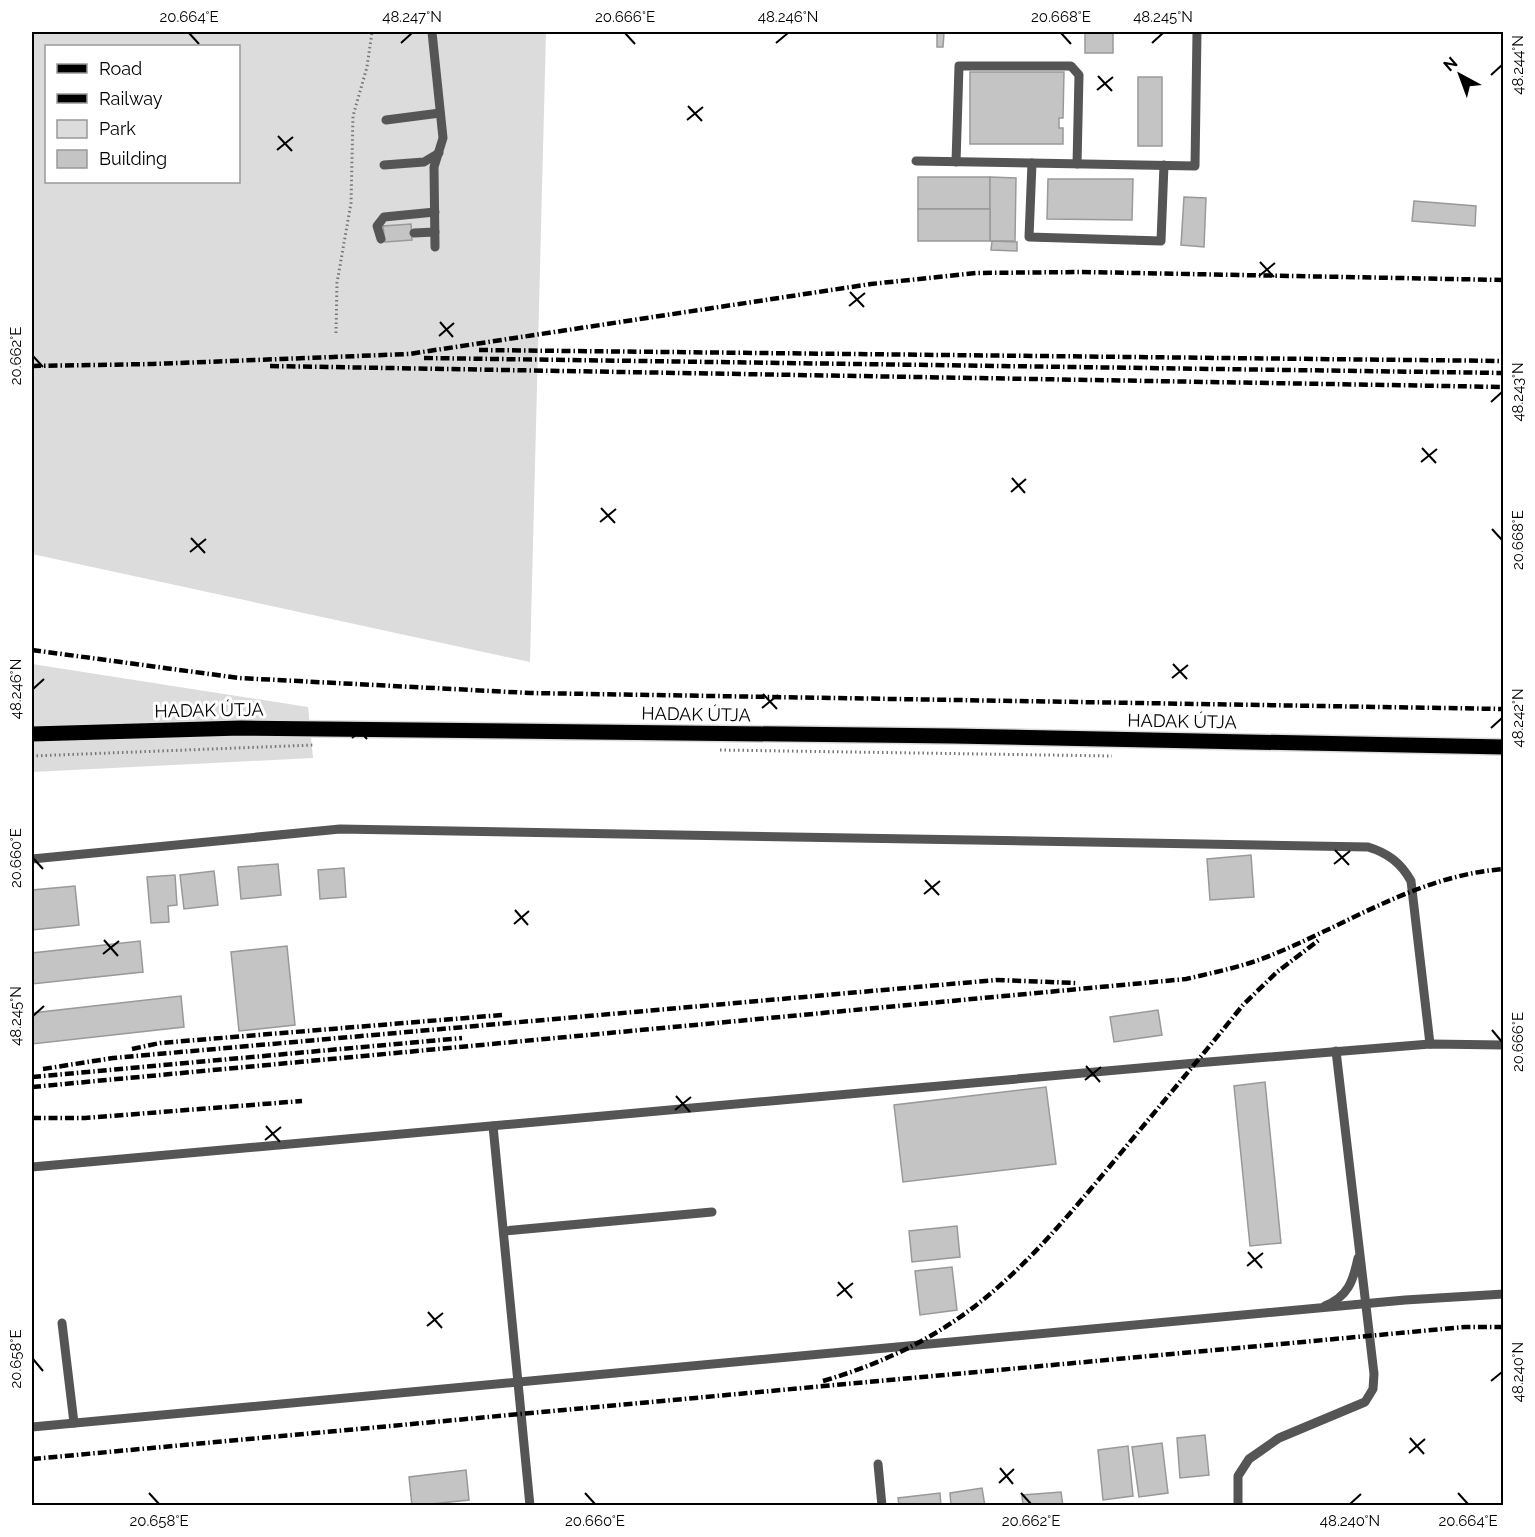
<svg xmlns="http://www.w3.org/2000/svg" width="1535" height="1537" font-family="Raleway,sans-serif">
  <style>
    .green { fill: #dcdcdc; fill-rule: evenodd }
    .building { fill: #c4c4c4; stroke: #999; stroke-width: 1.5 }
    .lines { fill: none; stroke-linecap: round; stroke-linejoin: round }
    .primary-casing { stroke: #dbdbdb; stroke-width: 18 }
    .path { stroke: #777; stroke-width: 3; stroke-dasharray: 1.5 3; stroke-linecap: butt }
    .service { stroke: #555; stroke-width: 9 }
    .primary { stroke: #000; stroke-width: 15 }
    .rail { stroke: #000; stroke-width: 4.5; stroke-dasharray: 9 3 1.5 3; stroke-linecap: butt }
    .ticks { fill: none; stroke: #000; stroke-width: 2 }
    .labels { text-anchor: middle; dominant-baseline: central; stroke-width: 6; stroke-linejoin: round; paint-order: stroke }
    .street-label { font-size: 18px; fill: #000; stroke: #fff }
    .neatline { fill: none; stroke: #000; stroke-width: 2 }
    .ticks-label { font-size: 15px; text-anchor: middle; fill: #000 }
  </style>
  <rect width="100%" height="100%" fill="#fff"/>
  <g class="green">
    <path d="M32,32H546L530,662L32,554ZM46,46H238V182H46Z"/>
    <path d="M32,664L308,707L313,758L32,772Z"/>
  </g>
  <g class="building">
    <path d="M937,32L944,33L943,47H937Z"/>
    <rect x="1085" y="32" width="28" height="21"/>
    <path d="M970,72H1064L1063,118H1059V128H1063V144H970Z"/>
    <rect x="1138" y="77" width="24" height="69"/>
    <rect x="918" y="177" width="72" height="32"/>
    <path d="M990,177L1016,178L1015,241H990Z"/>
    <path d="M1048,179H1133L1132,220L1047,219Z"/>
    <path d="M1184,197L1206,198L1204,247L1181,245Z"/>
    <path d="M1414,201L1476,206L1475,226L1412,221Z"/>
    <rect x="918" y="209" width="72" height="32"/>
    <path d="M411,224L412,240L385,242L383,226Z"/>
    <path d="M992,241L1017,242V251L991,250Z"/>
    <path d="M1251,855L1254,897L1210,900L1207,859Z"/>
    <path d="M278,864L281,895L241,899L238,867Z"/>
    <path d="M344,868L346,897L320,899L318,870Z"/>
    <path d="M214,871L218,905L184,909L180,875Z"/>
    <path d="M175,875L177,905L168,906L169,922L151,923L147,877Z"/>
    <path d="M75,886L79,925L32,930V890Z"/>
    <path d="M140,941L143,972L32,984V953Z"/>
    <path d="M287,946L295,1025L239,1031L231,952Z"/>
    <path d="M181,996L184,1027L32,1044V1013Z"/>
    <path d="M1158,1010L1162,1035L1114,1042L1110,1017Z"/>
    <path d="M1265,1082L1281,1243L1250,1246L1234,1086Z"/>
    <path d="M1046,1087L1056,1164L903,1182L894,1105Z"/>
    <path d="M957,1226L960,1257L912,1262L909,1231Z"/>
    <path d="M952,1267L957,1310L920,1315L915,1271Z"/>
    <path d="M1205,1435L1209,1475L1180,1478L1177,1438Z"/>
    <path d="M1162,1443L1168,1493L1139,1497L1132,1447Z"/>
    <path d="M1128,1446L1133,1496L1103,1500L1098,1450Z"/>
    <path d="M466,1470L469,1500L412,1506L409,1477Z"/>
    <path d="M982,1488L985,1506H951L950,1493Z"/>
    <path d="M1061,1492L1063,1506H1023L1022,1495Z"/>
    <path d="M940,1493L941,1506H899L898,1498Z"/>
  </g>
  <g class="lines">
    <g class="primary-casing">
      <path id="primary" d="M32,734L241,728L952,736L1504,747"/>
    </g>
    <g class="path">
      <path d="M336,333L337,283L351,203L353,116L367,67L372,32"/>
      <path d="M720,750L1112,756"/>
      <path d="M32,756L314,745"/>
    </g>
    <g class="service">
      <path d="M432,32L443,138L434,167L435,247"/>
      <path d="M386,120L440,113"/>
      <path d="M916,161L1195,166L1197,32"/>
      <path d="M956,162L959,66H1071L1079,75L1077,164"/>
      <path d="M1032,163L1029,237L1161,241L1164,165"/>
      <path d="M384,165L424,162L439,153"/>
      <path d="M414,233L435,232"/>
      <path d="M381,239L377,226L384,217L435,212"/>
      <path d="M32,859L340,829L1368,847C1388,853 1401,863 1411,881L1430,1044"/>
      <path d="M493,1126L530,1506"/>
      <path d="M32,1167L1196,1063L1430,1044L1504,1045"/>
      <path d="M504,1231L712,1212"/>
      <path d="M1325,1306C1348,1296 1353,1282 1358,1258"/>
      <path d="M62,1323L74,1423"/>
      <path d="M32,1427L1405,1300L1504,1294"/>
      <path d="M878,1464L882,1506"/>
      <path d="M1238,1506V1476L1249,1459L1279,1438L1365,1402L1373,1389L1374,1374L1336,1051"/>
    </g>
    <use href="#primary" class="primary"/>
    <g class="rail">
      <path d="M479,350L1504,361"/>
      <path d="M424,358L1504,373"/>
      <path d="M32,366L153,364L409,354L871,284L976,273L1082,272L1504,280"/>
      <path d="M270,366L1504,387"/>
      <path d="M32,650L239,678L530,693L1504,709"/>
      <path d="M132,1049L160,1043L502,1015"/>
      <path d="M43,1069L113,1058L996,980L1076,983"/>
      <path d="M32,1077L462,1038"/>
      <path d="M32,1087L1186,979C1216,972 1246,966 1274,954C1350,923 1420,875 1504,869"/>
      <path d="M32,1118H85L302,1101"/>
      <path d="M823,1381C965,1339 1024,1269 1115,1160C1158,1108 1201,1057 1243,1005L1277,972L1319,940"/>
      <path d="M32,1459L1465,1327H1504"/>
    </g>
  </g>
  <path class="ticks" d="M189,33L199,44M625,33L635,44M1061,33L1071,44M401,43L412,33M776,43L788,33M1152,43L1163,33M1491,75L1502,65M1098,76L1112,91M1097,90L1113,77M688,106L702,121M687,120L703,107M278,136L292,151M277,150L293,137M1260,262L1274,277M1259,276L1275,263M850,292L864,307M849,306L865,293M440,322L453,337M439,336L454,323M33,356L43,367M1491,402L1502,392M1422,448L1436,463M1421,462L1437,449M1012,478L1025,493M1011,492L1026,479M601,508L615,523M600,522L616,509M1492,529L1502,540M191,538L205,553M190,552L206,539M1173,664L1187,679M1172,678L1188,665M33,689L44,679M763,694L777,709M762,708L778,695M353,724L367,739M1491,728L1502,718M352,738L368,725M1335,850L1349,865M33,858L43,869M1334,864L1350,851M925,880L939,895M924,894L940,881M515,910L528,925M514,924L529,911M104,940L118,956M103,954L119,941M33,1016L44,1006M1492,1030L1502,1042M1086,1066L1100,1082M1085,1080L1101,1067M676,1096L690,1112M675,1110L691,1097M266,1126L280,1142M265,1140L281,1127M1248,1252L1262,1268M1247,1266L1263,1253M838,1282L852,1298M837,1296L853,1283M428,1312L442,1328M427,1326L443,1313M33,1359L43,1371M1491,1381L1502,1372M1410,1438L1424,1454M1409,1453L1425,1439M1000,1468L1013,1484M999,1483L1014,1469M149,1493L159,1504M585,1493L595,1504M1021,1493L1031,1504M1458,1493L1468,1504M1350,1504L1361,1494"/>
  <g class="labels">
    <g class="street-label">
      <text transform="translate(209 710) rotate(-1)">HADAK ÚTJA</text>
      <text transform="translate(696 714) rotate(1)">HADAK ÚTJA</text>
      <text transform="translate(1182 721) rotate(1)">HADAK ÚTJA</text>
    </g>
  </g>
  <rect width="1535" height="1537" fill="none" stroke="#ffffff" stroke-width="66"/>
  <rect x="45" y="45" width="195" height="138" fill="#ffffff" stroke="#999999" stroke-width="1.5"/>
  <rect x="57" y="64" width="30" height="9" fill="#000000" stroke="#999999" stroke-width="1.5"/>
  <text x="99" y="75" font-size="18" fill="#000000">Road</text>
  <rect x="57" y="94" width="30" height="9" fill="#000000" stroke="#999999" stroke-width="1.5"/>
  <text x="99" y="105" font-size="18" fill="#000000">Railway</text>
  <rect x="57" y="120" width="30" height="18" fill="#dcdcdc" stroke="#999999" stroke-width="1.5"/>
  <text x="99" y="135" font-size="18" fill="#000000">Park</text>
  <rect x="57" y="150" width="30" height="18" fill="#c4c4c4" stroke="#999999" stroke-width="1.5"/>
  <text x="99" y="165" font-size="18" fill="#000000">Building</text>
  <g transform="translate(1460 75) rotate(319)" stroke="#ffffff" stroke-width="4.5" paint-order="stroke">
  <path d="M0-4.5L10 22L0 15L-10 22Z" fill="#000000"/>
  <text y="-9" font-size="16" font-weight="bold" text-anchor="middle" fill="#000000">N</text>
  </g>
  <rect x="33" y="33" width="1469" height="1471" class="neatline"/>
  <g class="ticks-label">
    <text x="189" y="22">20.664°E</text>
    <text x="412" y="22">48.247°N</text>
    <text x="625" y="22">20.666°E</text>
    <text x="788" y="22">48.246°N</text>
    <text x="1061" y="22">20.668°E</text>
    <text x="1163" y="22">48.245°N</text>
    <text transform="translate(1518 65) rotate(-90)" y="5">48.244°N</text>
    <text transform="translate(16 356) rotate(-90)" y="5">20.662°E</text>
    <text transform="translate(1518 392) rotate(-90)" y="5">48.243°N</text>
    <text transform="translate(1518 540) rotate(-90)" y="5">20.668°E</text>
    <text transform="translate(16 689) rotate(-90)" y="5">48.246°N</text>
    <text transform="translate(1518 718) rotate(-90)" y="5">48.242°N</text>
    <text transform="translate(16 858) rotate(-90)" y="5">20.660°E</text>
    <text transform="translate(16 1016) rotate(-90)" y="5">48.245°N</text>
    <text transform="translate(1518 1042) rotate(-90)" y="5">20.666°E</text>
    <text transform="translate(16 1359) rotate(-90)" y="5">20.658°E</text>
    <text transform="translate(1518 1372) rotate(-90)" y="5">48.240°N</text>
    <text x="159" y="1526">20.658°E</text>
    <text x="595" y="1526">20.660°E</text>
    <text x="1031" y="1526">20.662°E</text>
    <text x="1350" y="1526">48.240°N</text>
    <text x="1468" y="1526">20.664°E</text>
  </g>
</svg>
